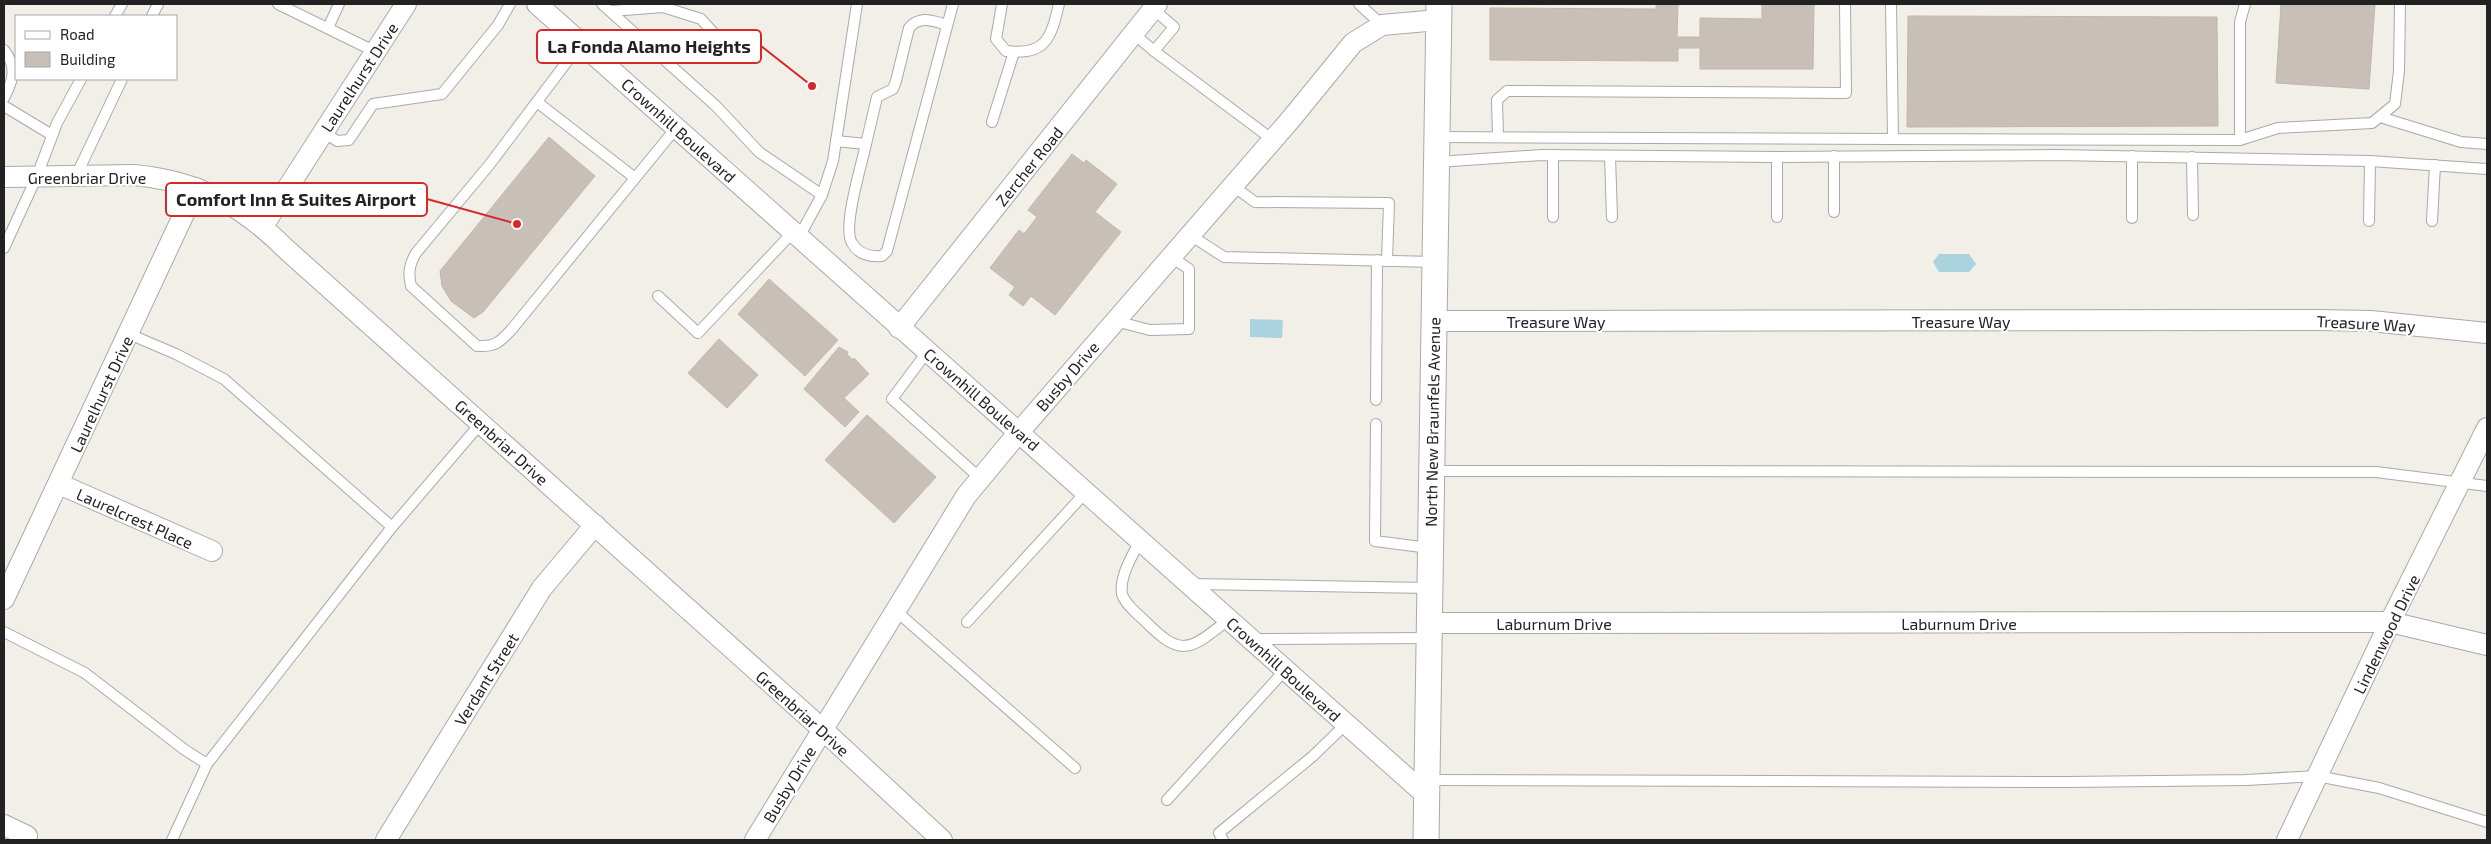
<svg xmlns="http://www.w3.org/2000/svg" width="2491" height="844" font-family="'Exo 2',sans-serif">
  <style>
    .water { fill: #aad3df }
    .building { fill: #c7bfb8; stroke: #c4b6ab }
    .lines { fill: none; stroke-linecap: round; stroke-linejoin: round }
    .service-casing { stroke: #a9a9a9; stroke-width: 12 }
    .minor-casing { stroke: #a9a9a9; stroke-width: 22 }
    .tertiary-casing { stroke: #a9a9a9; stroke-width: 27 }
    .service { stroke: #fff; stroke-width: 10 }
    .minor { stroke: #fff; stroke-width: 20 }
    .tertiary { stroke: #fff; stroke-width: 25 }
    .labels { text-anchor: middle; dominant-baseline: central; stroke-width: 4.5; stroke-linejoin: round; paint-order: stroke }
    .street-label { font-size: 16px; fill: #222; stroke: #fff }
    .leader { fill: none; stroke: #d62828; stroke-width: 2 }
    .callout-dot { fill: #d62828; stroke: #fff; stroke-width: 2 }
    .callout { fill: #fff; stroke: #d62828; stroke-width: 2 }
    .callout-label { font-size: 18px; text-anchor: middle; font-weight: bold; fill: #222 }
  </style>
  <rect width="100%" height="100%" fill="#f2efe9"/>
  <g class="water">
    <path d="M1939,254H1969L1976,264L1969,272H1939L1933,262Z"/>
    <path d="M1250,319L1283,320L1282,338L1250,337Z"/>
  </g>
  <g class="building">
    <path d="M1656,4H1678L1677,37H1700V18L1762,19V4H1814L1813,69H1700V48H1678V61L1490,60V8L1656,9Z"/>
    <path d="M2281,4H2375L2369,89L2276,83Z"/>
    <path d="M1908,16L2217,17L2218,126L1907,127Z"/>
    <path d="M549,137L595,176L483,312L474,318L451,301L442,286L440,271Z"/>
    <path d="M1072,154L1084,163L1086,160L1117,184L1095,212L1121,232L1055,315L1031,296L1023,306L1009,295L1015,287L990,268L1019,230L1024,234L1037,217L1028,210Z"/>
    <path d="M769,279L838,340L805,376L738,314Z"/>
    <path d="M719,339L758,375L727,408L688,373Z"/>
    <path d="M839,347L848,352L847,354L853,360L854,358L869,374L844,398L859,412L845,427L804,389Z"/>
    <path d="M867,415L936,477L894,523L825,460Z"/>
  </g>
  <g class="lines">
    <g class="service-casing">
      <g id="service">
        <path d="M278,4L376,52"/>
        <path d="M602,4L716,106L759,152L822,195"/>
        <path d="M1002,4L996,39L1006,51C1046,56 1051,38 1059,4"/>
        <path d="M1359,4L1382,25"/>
        <path d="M1891,4L1893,139L2240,140L2278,128L2372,123L2395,104L2399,71L2400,4"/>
        <path d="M611,11L663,7L701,19L721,41"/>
        <path d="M115,16L122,4"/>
        <path d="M152,16L158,4"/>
        <path d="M328,28L339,4"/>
        <path d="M1134,34L1154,51L1174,27L1153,9"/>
        <path d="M581,43L490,164L416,253C409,265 408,273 411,286L477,346C496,347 500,342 512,329L676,128"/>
        <path d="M4,50C17,67 14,79 4,98"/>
        <path d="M1154,51L1273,140"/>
        <path d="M537,102L635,178"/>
        <path d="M4,106L52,135"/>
        <path d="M2380,117L2461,142L2487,144"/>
        <path d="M992,122L1014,52"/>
        <path d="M324,132L337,141L349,140L373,104L442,94L498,25L510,4"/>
        <path d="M1437,137L1893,139"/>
        <path d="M1498,137L1497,100L1507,91L1846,93L1845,4"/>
        <path d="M2240,140V22L2245,4"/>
        <path d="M836,141L866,144C862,164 842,227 852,243C858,254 870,257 882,256L887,251L953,4"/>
        <path d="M866,144L877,97L893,89L896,81L909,28C920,15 933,21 947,25"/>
        <path d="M1553,155V217"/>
        <path d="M1610,156L1612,217"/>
        <path d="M2132,156V218"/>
        <path d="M1777,157V217"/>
        <path d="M2192,157L2193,215"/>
        <path d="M1437,162L1542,155L1777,157L2058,155L2370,161L2487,169"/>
        <path d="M76,176L122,79"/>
        <path d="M1233,186L1255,202L1389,203L1387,261"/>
        <path d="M1834,212V156"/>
        <path d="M2369,221L2370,161"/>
        <path d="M2432,221L2435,165"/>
        <path d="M1190,235L1224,257L1435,262"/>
        <path d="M799,237L822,195L833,161L857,4"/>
        <path d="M4,248L37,176L57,123L81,79"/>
        <path d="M658,296L698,333L793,232"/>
        <path d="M1115,321L1150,330L1189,329V269L1171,257"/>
        <path d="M129,334L176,354L224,379L392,527"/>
        <path d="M927,352L892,399L981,479"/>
        <path d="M1376,400L1377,260"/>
        <path d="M1376,424L1375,541L1429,548"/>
        <path d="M1432,471L2376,472L2487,486"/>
        <path d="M1140,540C1133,555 1119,576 1122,594C1125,604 1137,614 1144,620C1182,659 1190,650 1229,619"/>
        <path d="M1191,584L1428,588"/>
        <path d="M895,610L1075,768"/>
        <path d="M967,622L1086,492"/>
        <path d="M4,632L85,673L185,750L207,764L392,527L481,423"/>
        <path d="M1254,639L1427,638"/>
        <path d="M1427,780L2068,782L2246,780L2317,776L2379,788L2487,822"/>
        <path d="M1167,800L1285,670"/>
        <path d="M172,840L207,764"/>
        <path d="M1223,840L1219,833L1313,756L1346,724"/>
      </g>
    </g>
    <g class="minor-casing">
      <g id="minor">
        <path d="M537,4L1426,795"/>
        <path d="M4,177L134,175C198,181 242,205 287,250L822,729L942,840"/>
        <path d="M263,226L406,4"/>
        <path d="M1434,321L2317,320L2371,321L2487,333"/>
        <path d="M899,328L1157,4"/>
        <path d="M59,484L212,551"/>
        <path d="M4,599L196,188"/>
        <path d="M1427,623L2390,622L2487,645"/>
        <path d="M4,825L27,836"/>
        <path d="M386,840L542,588L595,525"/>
        <path d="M755,840L966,496L1019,432L1291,119L1353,43L1382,25L1438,20"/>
        <path d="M2287,840L2390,622L2487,428"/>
      </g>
    </g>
    <g class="tertiary-casing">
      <path id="tertiary" d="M1426,840L1439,4"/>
    </g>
    <use href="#service" class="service"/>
    <use href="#minor" class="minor"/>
    <use href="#tertiary" class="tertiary"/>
  </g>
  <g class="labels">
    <g class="street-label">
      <text transform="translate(359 77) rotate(-57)">Laurelhurst Drive</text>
      <text transform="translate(679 130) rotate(42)">Crownhill Boulevard</text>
      <text transform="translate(1029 166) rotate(-51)">Zercher Road</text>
      <text x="87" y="177">Greenbriar Drive</text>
      <text x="1556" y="321">Treasure Way</text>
      <text x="1961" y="321">Treasure Way</text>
      <text transform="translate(2366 323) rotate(3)">Treasure Way</text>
      <text transform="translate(1067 376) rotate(-49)">Busby Drive</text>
      <text transform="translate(101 394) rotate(-65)">Laurelhurst Drive</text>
      <text transform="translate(982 399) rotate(41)">Crownhill Boulevard</text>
      <text transform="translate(1432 422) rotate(-89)">North New Braunfels Avenue</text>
      <text transform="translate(502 442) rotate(42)">Greenbriar Drive</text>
      <text transform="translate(135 518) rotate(24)">Laurelcrest Place</text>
      <text x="1554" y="623">Laburnum Drive</text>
      <text x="1959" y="623">Laburnum Drive</text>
      <text transform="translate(2386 634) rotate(-64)">Lindenwood Drive</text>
      <text transform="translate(1284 669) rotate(42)">Crownhill Boulevard</text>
      <text transform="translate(486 679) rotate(-58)">Verdant Street</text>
      <text transform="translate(803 713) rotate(42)">Greenbriar Drive</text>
      <text transform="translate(789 784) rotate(-59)">Busby Drive</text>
    </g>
  </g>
  <path class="leader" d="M812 86L761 46M517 224L427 199"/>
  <g class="callout-dot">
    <circle cx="812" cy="86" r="5"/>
    <circle cx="517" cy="224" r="5"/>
  </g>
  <g class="callout">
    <rect x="537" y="30" width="224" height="33" rx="5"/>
    <rect x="166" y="183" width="261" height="33" rx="5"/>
  </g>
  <g class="callout-label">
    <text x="649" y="53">La Fonda Alamo Heights</text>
    <text x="296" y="206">Comfort Inn &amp; Suites Airport</text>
  </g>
  <rect width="2491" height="844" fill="none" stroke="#222222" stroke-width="10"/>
  <rect x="15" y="15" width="162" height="65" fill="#ffffff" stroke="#a7a7a7"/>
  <rect x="25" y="31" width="25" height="8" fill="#ffffff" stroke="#a7a7a7"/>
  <text x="60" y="40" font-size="15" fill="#222222">Road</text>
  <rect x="25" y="52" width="25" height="15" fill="#c7bfb8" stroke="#a7a7a7"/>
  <text x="60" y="65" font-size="15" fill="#222222">Building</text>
</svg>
